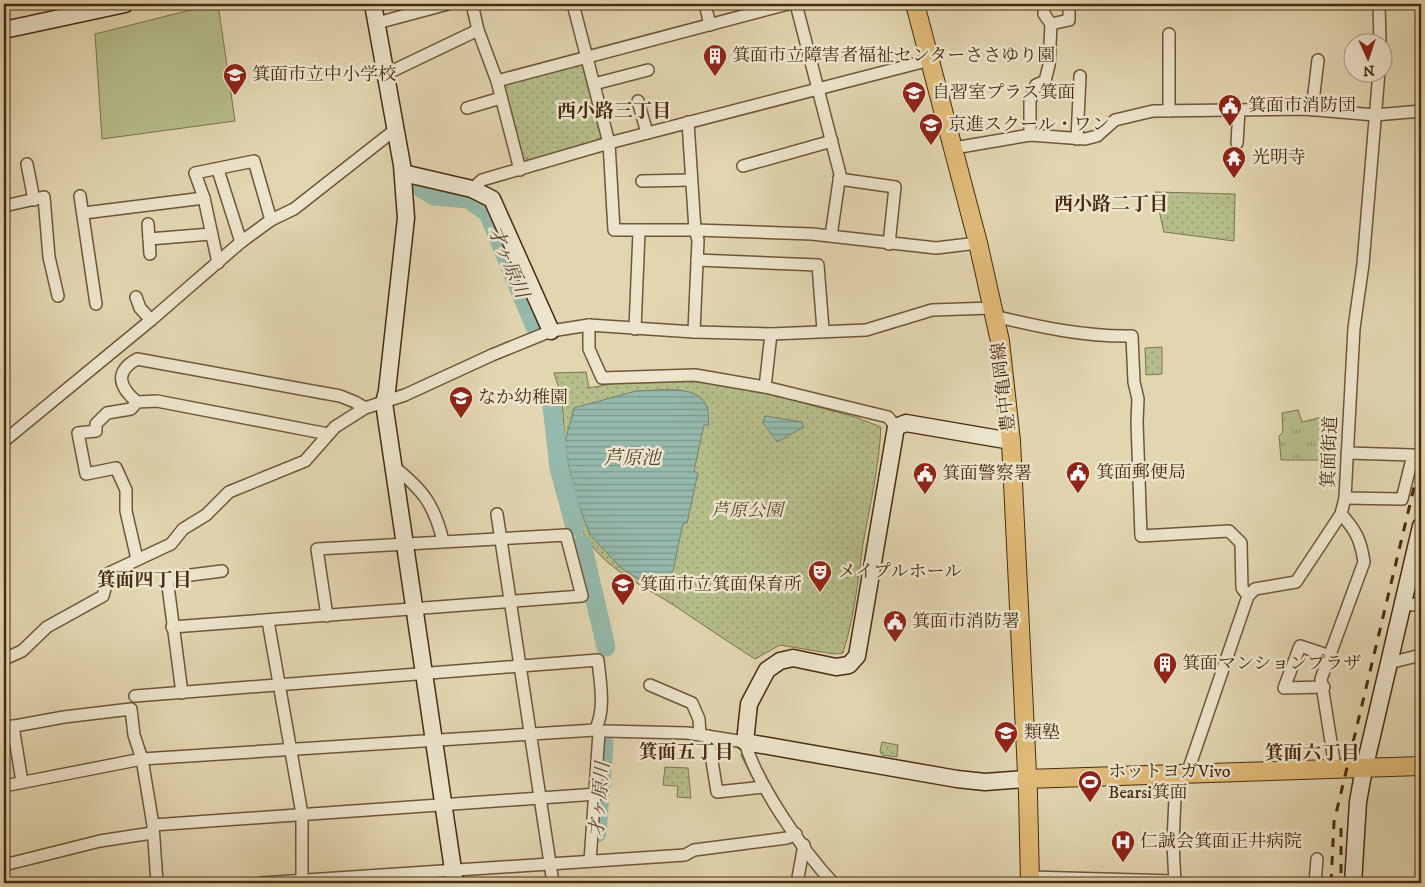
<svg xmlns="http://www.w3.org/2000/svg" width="1425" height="887" font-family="'IM FELL DW Pica','Noto Serif JP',serif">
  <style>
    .grass { fill: url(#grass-tufts); stroke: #7e744d }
    .park { fill: url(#park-dots); stroke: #7e744d }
    .pitch { fill: #b5bd8a; stroke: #7e744d }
    .water { fill: url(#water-rules); stroke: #76806e }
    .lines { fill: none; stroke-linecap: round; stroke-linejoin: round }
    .stream { stroke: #76806e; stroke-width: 3 }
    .river { stroke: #95b9ac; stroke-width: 19 }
    .street-casing { stroke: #6e5638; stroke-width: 14 }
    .secondary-casing { stroke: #482b10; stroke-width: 19 }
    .primary-casing { stroke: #482b10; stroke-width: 20 }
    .street { stroke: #ece4cc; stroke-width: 11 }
    .secondary { stroke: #ece4cc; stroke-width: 16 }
    .primary { stroke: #e1bb78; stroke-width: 18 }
    .rail { stroke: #482b10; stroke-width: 3; stroke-dasharray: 9 9; stroke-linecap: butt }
    .labels { text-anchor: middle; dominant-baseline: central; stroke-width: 5; stroke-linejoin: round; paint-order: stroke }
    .poi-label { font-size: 18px; fill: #482b10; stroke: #ece4cc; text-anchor: start }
    .street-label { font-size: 18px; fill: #482b10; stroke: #ece4cc }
    .park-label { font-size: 18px; font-style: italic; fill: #5e4828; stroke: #ece4cc }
    .neighbourhood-label { font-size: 19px; font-weight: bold; fill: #482b10; stroke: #ece4cc }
    .water-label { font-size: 19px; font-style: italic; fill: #57472f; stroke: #ece4cc }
  </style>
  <defs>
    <pattern id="grass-tufts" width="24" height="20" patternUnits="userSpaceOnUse" patternTransform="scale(1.25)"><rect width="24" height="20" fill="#b5bd8a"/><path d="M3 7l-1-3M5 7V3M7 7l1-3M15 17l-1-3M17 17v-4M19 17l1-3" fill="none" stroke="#959a6f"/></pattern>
    <pattern id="park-dots" width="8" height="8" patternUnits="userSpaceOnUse" patternTransform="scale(1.25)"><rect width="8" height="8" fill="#b5bd8a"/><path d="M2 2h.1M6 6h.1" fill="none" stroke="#959a6f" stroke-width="1.8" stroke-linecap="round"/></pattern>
    <pattern id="water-rules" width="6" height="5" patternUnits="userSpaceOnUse" patternTransform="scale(1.25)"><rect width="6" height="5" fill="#95b9ac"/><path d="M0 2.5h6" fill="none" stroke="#7c978b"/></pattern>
  </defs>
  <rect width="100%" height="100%" fill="#e2d6b1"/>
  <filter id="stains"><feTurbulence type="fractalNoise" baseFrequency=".004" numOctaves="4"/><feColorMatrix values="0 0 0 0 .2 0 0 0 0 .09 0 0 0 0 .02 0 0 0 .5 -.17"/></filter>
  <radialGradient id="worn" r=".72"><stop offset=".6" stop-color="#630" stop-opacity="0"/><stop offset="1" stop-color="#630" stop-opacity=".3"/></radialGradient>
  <path class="grass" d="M1298,410L1302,422L1322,417L1323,460H1281L1279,436L1283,432L1282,413Z"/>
  <g class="park">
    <path d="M578,63L584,65L601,137L599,141L529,160L522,157L502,89L504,84Z"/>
    <path d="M1155,192L1235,194L1234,241L1164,232Z"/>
    <path d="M1162,347V374L1146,375L1145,348Z"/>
    <path d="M586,372L589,388L622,382H663L683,379L740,386L855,417L881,427C879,467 870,505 863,544C858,581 854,618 843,653L834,654L780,645L755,659C728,642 702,624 675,606C631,578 587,562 572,505C563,469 566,438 562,403C561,393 557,383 554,373Z"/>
    <path d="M882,742L898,745L897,757L882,755L880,751Z"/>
    <path d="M665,767L688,768L691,798L677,797L678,786L663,785Z"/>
  </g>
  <path class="pitch" d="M214,4H218L235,121L102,139L95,34Z"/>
  <g class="water">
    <path d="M636,391C656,391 696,383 706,405C709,411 708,419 709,425H704L694,471L698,473L687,523H683L673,571C667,579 659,583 649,581L648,585L621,568L590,535L576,498L568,464L565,441L574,408Z"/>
    <path d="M765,416L802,422L804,427L777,442L763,423Z"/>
  </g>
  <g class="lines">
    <path class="stream" d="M742,755L752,775"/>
    <g class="river">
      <path d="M418,186L434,196L469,199L488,213L535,327"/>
      <path d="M552,406L559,468L575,527"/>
      <path d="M582,544L606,647"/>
      <path d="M597,833L604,744"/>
    </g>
    <g class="street-casing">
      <g id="street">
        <path d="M472,4L478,30L497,81L520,170"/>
        <path d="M573,4L609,143L614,230H695L812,234L936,248L978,243"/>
        <path d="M705,4L710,25"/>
        <path d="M796,4L840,174L831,236"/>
        <path d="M1044,4V14L1051,24"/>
        <path d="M1379,4L1380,42"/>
        <path d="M377,23L448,4"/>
        <path d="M1169,34V111"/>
        <path d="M386,74L478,30"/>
        <path d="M497,81L788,4"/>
        <path d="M594,84L648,70"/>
        <path d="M638,101L647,133"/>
        <path d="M467,108L501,98"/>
        <path d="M1312,110L1318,60"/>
        <path d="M688,122L695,230L698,240L694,332"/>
        <path d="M1030,135V101L1036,85L1045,81L1049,65L1051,24L1069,20V4"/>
        <path d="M1077,139L1080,76"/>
        <path d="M1237,143L1239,110"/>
        <path d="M954,148L1030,135L1085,139L1097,136L1115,120L1153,111L1305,109L1375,115L1421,111"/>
        <path d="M27,164L34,200"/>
        <path d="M743,166L832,141"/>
        <path d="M218,170L241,242"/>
        <path d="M839,179L895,187L889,244"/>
        <path d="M642,181L691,180"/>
        <path d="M472,189L482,180L609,143L930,60"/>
        <path d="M80,196L96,304"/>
        <path d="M4,206L44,197L49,257L58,296"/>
        <path d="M84,213L204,198"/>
        <path d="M148,224L150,254"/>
        <path d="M149,239L211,234"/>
        <path d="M697,260L818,265L823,330"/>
        <path d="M218,263L204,198L195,173L254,161L271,220"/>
        <path d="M136,297L140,308L151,320"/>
        <path d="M994,316C1040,327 1085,337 1132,336L1134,382L1138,399L1137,422L1141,536L1229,531L1241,543L1242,588L1248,596"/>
        <path d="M589,325V349L602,378L695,375L765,387L888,417L896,427"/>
        <path d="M635,329L639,232"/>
        <path d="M765,387L771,334"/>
        <path d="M328,434L157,401L137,402C119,387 114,372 137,359L340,396L355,402L365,408"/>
        <path d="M4,441L151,320L241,242L271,220L294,209L396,129"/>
        <path d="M393,466C423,490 434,504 443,541"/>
        <path d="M1345,498L1402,499L1413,455L1347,453"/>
        <path d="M497,514L553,883"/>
        <path d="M137,559L126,511V490L116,468L86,474L78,433L96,431V424L107,413L131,409L137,402"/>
        <path d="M1403,603L1412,605L1421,602"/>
        <path d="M268,621L302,814V883"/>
        <path d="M172,627L582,596L566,535L317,549L327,616"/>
        <path d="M4,659L22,651L47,627L103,596L109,573L171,544L183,529L206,515L229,492L305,461L335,427L365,408L405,395L492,355L551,331L589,325L694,332L771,334L866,330L932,310L992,308"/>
        <path d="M1390,660L1397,661L1421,655"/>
        <path d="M650,685L692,703L699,719L700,735"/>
        <path d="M1324,687L1284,688L1300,646L1330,656"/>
        <path d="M182,693L167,578L222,571"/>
        <path d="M13,726L22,782"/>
        <path d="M4,728L64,717L131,709L134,735L142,759L153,825L157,883"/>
        <path d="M605,731L687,733L745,742C756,783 804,852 833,883"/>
        <path d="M708,736L717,792L764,787"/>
        <path d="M1335,767L1321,679L1364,562C1361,541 1356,530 1341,514"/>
        <path d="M1187,774L1248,596L1255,589L1296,582L1341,514L1345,498L1354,328L1363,264L1379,72"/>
        <path d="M4,786L142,759L595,730C606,710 600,682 598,660L135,696"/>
        <path d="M153,825L597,794"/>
        <path d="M590,861L599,733"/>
        <path d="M4,865L100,841L152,833"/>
        <path d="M1030,877L1175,881"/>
        <path d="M261,883L685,855L694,850L787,838L796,834"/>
        <path d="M797,883L804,845"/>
        <path d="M1175,883L1173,843L1176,774"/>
        <path d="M1315,883L1317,859"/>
      </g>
    </g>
    <g class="secondary-casing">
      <g id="secondary">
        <path d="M373,4L402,165L406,218L387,391L384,403L455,883"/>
        <path d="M4,30L125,4"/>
        <path d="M403,173L472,189L492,199L551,331"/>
        <path d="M1011,441L906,423L896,427L857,656L849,665L836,667L793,658L780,661L767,670L749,704L745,742L957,779L985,782L1026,779"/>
        <path d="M1353,883L1358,802L1363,774L1421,526"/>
      </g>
    </g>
    <g class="primary-casing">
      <g id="primary">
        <path d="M915,4L978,243L1000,341L1011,441L1028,794L1030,883"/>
        <path d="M1026,779L1421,766"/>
      </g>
    </g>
    <use href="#street" class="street"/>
    <use href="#secondary" class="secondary"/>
    <use href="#primary" class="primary"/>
    <g class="rail">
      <path d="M1341,828V883"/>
      <path d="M1331,883L1334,822L1421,458"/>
    </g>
  </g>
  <defs>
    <g id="building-pin" transform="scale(1.25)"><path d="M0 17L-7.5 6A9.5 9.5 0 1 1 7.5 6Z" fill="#8f2418" stroke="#ece4cc"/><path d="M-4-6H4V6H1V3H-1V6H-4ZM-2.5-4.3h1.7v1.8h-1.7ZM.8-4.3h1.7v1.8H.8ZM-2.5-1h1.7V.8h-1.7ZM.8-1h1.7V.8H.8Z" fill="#fff"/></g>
    <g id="school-pin" transform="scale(1.25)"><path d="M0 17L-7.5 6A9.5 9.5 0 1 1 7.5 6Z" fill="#8f2418" stroke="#ece4cc"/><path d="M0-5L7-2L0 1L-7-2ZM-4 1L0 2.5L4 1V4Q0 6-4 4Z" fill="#fff"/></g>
    <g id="civic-pin" transform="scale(1.25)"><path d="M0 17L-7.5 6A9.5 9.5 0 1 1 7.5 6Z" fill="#8f2418" stroke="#ece4cc"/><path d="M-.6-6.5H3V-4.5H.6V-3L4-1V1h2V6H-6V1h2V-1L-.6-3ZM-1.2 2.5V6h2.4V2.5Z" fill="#fff"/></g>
    <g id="temple-pin" transform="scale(1.25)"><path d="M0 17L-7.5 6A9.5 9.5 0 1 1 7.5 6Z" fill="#8f2418" stroke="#ece4cc"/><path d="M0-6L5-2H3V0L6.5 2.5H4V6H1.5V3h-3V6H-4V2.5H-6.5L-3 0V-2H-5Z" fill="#fff"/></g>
    <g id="theatre-pin" transform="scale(1.25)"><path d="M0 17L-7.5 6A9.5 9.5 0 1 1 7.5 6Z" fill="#8f2418" stroke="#ece4cc"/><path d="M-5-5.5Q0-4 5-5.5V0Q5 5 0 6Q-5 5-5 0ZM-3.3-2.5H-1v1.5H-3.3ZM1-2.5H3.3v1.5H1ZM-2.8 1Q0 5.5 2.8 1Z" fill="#fff"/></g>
    <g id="stadium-pin" transform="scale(1.25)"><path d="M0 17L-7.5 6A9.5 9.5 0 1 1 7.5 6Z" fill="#8f2418" stroke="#ece4cc"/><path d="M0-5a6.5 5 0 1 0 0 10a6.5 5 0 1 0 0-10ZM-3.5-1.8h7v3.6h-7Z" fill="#fff"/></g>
    <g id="hospital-pin" transform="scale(1.25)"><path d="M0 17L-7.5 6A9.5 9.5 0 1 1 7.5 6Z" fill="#8f2418" stroke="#ece4cc"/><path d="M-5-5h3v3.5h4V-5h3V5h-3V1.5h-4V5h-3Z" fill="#fff"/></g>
  </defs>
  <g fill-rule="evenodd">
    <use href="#building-pin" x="715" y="56"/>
    <use href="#school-pin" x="235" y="75"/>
    <use href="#school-pin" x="914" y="93"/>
    <use href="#civic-pin" x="1230" y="106"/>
    <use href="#school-pin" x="931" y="125"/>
    <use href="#temple-pin" x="1234" y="158"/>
    <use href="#school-pin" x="461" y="398"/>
    <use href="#civic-pin" x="1078" y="473"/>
    <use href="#civic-pin" x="925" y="474"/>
    <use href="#theatre-pin" x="820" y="572"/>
    <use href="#school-pin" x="623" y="585"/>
    <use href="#civic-pin" x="895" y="622"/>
    <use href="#building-pin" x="1165" y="664"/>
    <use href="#school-pin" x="1006" y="733"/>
    <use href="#stadium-pin" x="1090" y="782"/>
    <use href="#hospital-pin" x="1123" y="842"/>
  </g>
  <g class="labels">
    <g class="poi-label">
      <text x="732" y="56">箕面市立障害者福祉センターささゆり園</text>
      <text x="252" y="75">箕面市立中小学校</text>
      <text x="932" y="93">自習室プラス箕面</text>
      <text x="1248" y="106">箕面市消防団</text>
      <text x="948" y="125">京進スクール・ワン</text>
      <text x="1252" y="158">光明寺</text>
      <text x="478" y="398">なか幼稚園</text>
      <text x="1096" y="473">箕面郵便局</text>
      <text x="942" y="474">箕面警察署</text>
      <text x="838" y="572">メイプルホール</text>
      <text x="640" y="585">箕面市立箕面保育所</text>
      <text x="912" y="622">箕面市消防署</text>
      <text x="1182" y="664">箕面マンションプラザ</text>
      <text x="1024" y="733">類塾</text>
      <text x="1108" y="772">ホットヨガVivo<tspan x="1108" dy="21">Bearsi箕面</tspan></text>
      <text x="1140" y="842">仁誠会箕面正井病院</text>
    </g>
    <g class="street-label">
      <text transform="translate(1004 387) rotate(-97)">豊中亀岡線</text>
      <text transform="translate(1330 452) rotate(-88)">箕面街道</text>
    </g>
    <g class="park-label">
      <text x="747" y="511">芦原公園</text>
    </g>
    <g class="neighbourhood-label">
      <text x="614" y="111">西小路三丁目</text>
      <text x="1111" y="204">西小路二丁目</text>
      <text x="144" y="580">箕面四丁目</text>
      <text x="686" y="752">箕面五丁目</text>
      <text x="1312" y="753">箕面六丁目</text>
    </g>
    <g class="water-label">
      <text transform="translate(508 262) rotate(67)">才ヶ原川</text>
      <text x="632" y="458">芦原池</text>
      <text transform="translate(600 800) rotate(-85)">才ヶ原川</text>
    </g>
  </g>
  <rect width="1425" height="887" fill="none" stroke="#e2d6b1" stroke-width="20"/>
  <rect x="5" y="5" width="1415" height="877" fill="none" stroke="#482b10" stroke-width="2.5"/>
  <rect x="10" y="10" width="1405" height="867" fill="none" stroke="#482b10"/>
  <g transform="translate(1368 58) rotate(177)"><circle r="24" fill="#ece4cc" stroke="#aa9a81"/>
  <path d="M0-4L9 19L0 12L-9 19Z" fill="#8f2418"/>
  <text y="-8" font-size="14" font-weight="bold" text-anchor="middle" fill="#482b10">N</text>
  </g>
  <rect width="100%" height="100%" filter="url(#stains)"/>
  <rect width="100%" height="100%" fill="url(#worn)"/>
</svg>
